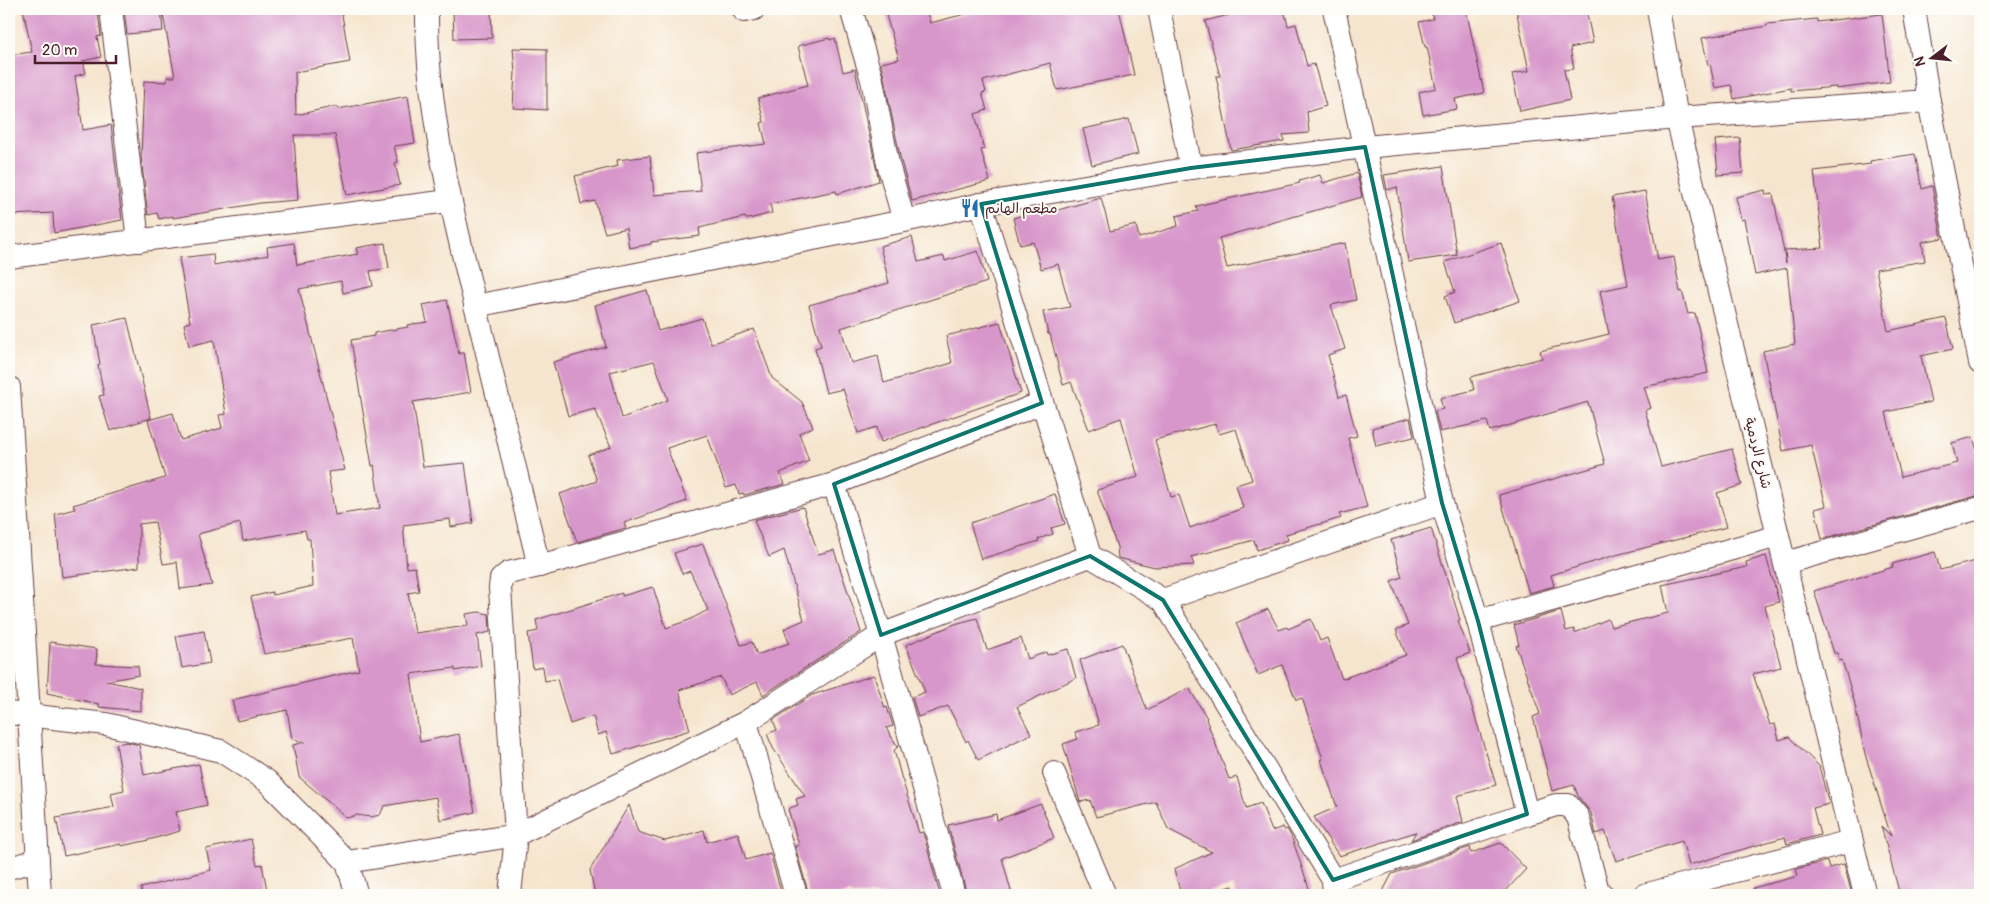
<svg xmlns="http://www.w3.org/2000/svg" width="1989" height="904" font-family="Pangolin,'Playpen Sans Arabic',sans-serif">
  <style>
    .building { fill: #d897cb; fill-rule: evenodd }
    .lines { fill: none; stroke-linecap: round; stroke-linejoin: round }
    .street-casing { stroke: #643d43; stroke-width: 24 }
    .street { stroke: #fff; stroke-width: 22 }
    .marked { fill: none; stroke: #0f766e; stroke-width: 4; stroke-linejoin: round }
    .labels { text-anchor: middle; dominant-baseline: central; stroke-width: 4; stroke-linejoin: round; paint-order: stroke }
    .poi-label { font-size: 14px; fill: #4a1f2b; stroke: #fdfcf7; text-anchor: start }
    .street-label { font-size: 14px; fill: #4a1f2b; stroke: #fdfcf7 }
  </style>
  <rect width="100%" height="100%" fill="#fdfcf7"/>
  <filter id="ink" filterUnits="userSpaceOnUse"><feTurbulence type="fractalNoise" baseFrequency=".02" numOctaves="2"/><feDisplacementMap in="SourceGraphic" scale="10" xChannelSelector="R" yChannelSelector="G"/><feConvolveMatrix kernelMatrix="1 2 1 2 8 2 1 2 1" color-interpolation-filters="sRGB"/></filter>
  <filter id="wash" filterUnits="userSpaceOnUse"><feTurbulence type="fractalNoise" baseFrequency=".0096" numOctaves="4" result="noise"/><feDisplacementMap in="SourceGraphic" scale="20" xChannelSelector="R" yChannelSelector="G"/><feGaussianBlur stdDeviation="1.12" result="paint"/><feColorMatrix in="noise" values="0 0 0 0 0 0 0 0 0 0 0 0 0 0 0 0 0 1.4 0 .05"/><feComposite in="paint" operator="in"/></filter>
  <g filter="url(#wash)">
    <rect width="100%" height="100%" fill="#f6e5ce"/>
    <g id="blocks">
      <g class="building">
        <path d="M23,9H96L98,13L101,36L97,37L101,57L83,61L86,73L75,76L83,130L111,125L122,220L54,233L53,213L9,215V55L32,52Z"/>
        <path d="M143,9H161L163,31L127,34L124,10Z"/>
        <path d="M209,9H341L350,62L295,72L296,115L337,106L338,109L408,96L415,143L394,146L398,162L395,163L400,185L347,195L335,135H294L298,200L260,203L173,218V216L159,219L157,213L148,215L141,156L144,81L167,82V77H175L163,15Z"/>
        <path d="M453,9H491L492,38L454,39Z"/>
        <path d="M909,9H926L930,23L985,9H1119L1134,75L1057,90L1050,63L983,81L986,92L982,93L987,110L975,114L984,149L981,150L990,181L912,201L901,161L881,63L899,59L886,15Z"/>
        <path d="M1252,9H1284L1288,26L1296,24L1307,66L1314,64L1326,106L1307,112L1309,133L1283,135L1284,141L1231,150L1216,76H1220L1205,21Z"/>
        <path d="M1431,9H1466L1484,93L1455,99L1457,109L1423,115L1419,92L1436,88L1427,47H1425L1419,22L1433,19Z"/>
        <path d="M1516,9H1586L1593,43L1570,48L1574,69L1564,70L1570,100L1520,111L1512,74L1529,71Z"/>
        <path d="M1882,14L1890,82L1836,89V87L1791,91V88L1734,99L1731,85L1715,88L1710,64L1708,65L1702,38L1767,26V24L1817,19V22Z"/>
        <path d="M829,38L830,40L835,38L843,72L855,69L879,181L837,194L836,191L770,204L772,213L749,219H746L745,217L699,228L700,236L651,242V244L629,248L626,228L605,233L595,201L581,204L575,176L618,166L617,160L650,156L654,195L701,191L696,153L766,144L761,123L764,122L758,98L808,85L798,46Z"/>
        <path d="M513,48L547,49V110L513,108L515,72Z"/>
        <path d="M1129,119L1138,154L1092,165L1083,129Z"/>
        <path d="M1740,138L1743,173L1718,175L1715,140Z"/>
        <path d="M1915,154L1922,189L1932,186L1942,238L1922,242L1925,261L1876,269L1888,331L1946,318L1953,349L1921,356L1931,402L1886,412L1901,477L1957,463L1952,443L1973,437L1980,462V495L1822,539L1815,509L1826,506L1811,445L1783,451L1763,351L1795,344L1787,268L1755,275L1744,219L1741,220L1736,197L1765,190L1766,195L1773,194L1786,263L1785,250L1823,248L1814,171L1871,164L1870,161Z"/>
        <path d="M1443,166L1457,255L1408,262L1397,187L1387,190L1384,175Z"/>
        <path d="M1357,173L1362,197L1219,238L1227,268L1345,243L1356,300L1331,305L1345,349L1328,355L1339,397L1346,395L1357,436L1348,438L1367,507L1339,514L1341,518L1286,534L1288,540L1257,550L1254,540L1191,557L1194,565L1155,567L1118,558L1117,547L1097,490L1138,477L1121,418L1089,430L1071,382L1063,385L1050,334H1048L1043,312L1070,307L1058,264L1041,269L1033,242L1020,245L1013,218L1050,207L1051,212L1101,198L1110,231L1136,225L1139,238L1178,226L1176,216L1198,211L1196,206L1300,183L1299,181L1320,175L1323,183ZM1215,424L1219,434L1236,429L1252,480L1236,485L1243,508L1190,528L1179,495L1171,497L1155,440Z"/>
        <path d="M1645,191L1658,260L1674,257L1680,292L1682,291L1688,314L1695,313L1708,373L1644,387L1651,408L1645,410L1661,467L1732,449L1742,485L1717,493L1727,527L1616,555L1551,575L1554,586L1529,593L1499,495L1605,464L1588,402L1490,431L1487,421L1440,432L1435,411L1443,409L1440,398L1474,390L1471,377L1542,358L1540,351L1609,334L1600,291L1628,285L1612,197Z"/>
        <path d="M912,237L918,262L944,256L945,261L978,251L987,282L841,328L851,363L878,356L884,383L952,363L946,336L1000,322L1021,393L881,442L877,427L858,433L843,389L826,393L815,348L821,346L809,305L889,283L880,246Z"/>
        <path d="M294,243L297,265L358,254L356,248L385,243L389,268L370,271L373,286L343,293L341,281L299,289L345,470L328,472L335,515L380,508L374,465L372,466L351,340L374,336V333L408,327L407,325L427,322L423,305L447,300L459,354L464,352L471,392L413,402L423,467L465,463L473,523L451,527L450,519L403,525L407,568L415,567L419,591L408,593L415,633L468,626L466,614L479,612L489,614L490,632L477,635L481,666L455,671V668L411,674L420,742L459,734L475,812L440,820L436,797L384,806L380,815L371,817L356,815L347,818L299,777L293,745L305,742L292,739L287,710L237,721L232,700L359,670L353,638L264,654L251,597L272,592L273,595L313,586L310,539H307L305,530L243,541L240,523L198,534L212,585L180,589L177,562L163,564L155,522L139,524V567L62,577L55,514L75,509L73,505L165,478L148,420L173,413L181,440L222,428L219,415L226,414L214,340L189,346L184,324L190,322L179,258L213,254L214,265L268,255L267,247Z"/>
        <path d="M1501,243L1520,301L1454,323L1445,296L1455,292L1445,262Z"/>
        <path d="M647,290L658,331L702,318L711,344L754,329L772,378L802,402L813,427L799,433L809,461L780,473L785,484L744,495L743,493L739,494L736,485L726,488L707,435L667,448L687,501L624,523L626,528L577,542L560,494L597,481L588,455L611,447L595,409L568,416L553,362L606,347L595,305ZM654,361L668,400L622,418L610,372Z"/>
        <path d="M127,318L151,418L110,431L99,396L104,395L98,365L100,364L93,325Z"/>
        <path d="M1410,418L1414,437L1376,446L1372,428Z"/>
        <path d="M1055,494L1065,524L1051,528L1053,534L1038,539L1039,541L981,559L970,523Z"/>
        <path d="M803,507L818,554L834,550L861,632L763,695L757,682L729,695L721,677L679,690L690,730L613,754L606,732L598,735L593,716L570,724L557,679L545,681L543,667L533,669L528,633L538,631L536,620L622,593V596L653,587L666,628L689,620L708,610L690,571L682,574L674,553L703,544L741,645L752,642L757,655L789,643L784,629L804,620L784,550L769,557L754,520Z"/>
        <path d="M1431,528L1460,620L1458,621L1470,653L1457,658L1496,785L1457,796L1463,822L1411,840L1416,832L1339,856L1314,817L1337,807L1321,760L1323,759L1302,698L1296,700L1282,665L1258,675L1236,623L1268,609L1279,630L1287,627L1288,629L1311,619L1320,641L1327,638L1342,679L1406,655L1396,630L1408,625L1391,581L1402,577L1391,540Z"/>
        <path d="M1935,552L1940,570L1980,560V895H1900L1881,826L1891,836L1865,754L1854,700L1842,660L1839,661L1837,653H1834L1814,591L1893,567L1892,564Z"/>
        <path d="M1766,556L1779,602L1765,606L1781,667L1753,674L1770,725L1775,724L1779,740L1789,737L1819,766L1829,804L1813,808L1820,835L1787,844L1785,837L1689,865L1682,841L1616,861L1605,831L1596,834L1591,813L1578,796L1574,785L1552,791L1533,717L1540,714L1516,646L1519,645L1514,625L1561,611L1566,631L1574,629L1575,633L1608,619L1611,627L1668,613L1662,585L1747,567L1746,562Z"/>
        <path d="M977,618L987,650L1021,638L1028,659L1046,652L1047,655L1068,649L1076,678L1017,707L1031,734L978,760L968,740L966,742L948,706L918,717L912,697L925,692L906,645L955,624Z"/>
        <path d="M204,631L210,663L182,668L176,636Z"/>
        <path d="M50,642L97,649L96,664L138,666L139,675L106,681L141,688V711L99,707V704L47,693Z"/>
        <path d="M1122,644L1147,710L1189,688L1207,718L1206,719L1229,779L1237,777L1246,808L1261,803L1272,831L1283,827L1284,830L1287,829L1292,838L1310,891L1297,895H1236L1233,886L1197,895H1181L1174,869L1212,852L1168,829L1156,802L1096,817L1090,800L1080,802L1063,744L1078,739L1075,732L1099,725L1080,660Z"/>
        <path d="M874,675L885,708L887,707L893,726L886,728L898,747L894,750L901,776L919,833L923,832L940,895H852L850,893L842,895H809L795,846L799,845L788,809L798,805L796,799L805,796L773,748L767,734L777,730L773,720L812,695Z"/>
        <path d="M127,742L139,745L144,775L199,764L207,805L176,812L180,831L145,841L121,846V844L64,856L56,818L114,807L111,793L124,790L116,744Z"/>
        <path d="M1041,804L1054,838L1002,858L1012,895H967L948,825L996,814L997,820Z"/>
        <path d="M629,805L638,832L665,841L704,830L707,842L738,833L746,860L770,853L782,895H595L590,870Z"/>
        <path d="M251,839L257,865L262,864L267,890L243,895H142L141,888L211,870L206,849Z"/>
        <path d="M1501,843L1526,869L1502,895H1381L1392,874L1470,847L1471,853Z"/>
        <path d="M1827,861L1829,868L1844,864L1852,895H1754L1753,888L1798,876L1796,869Z"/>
      </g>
    </g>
  </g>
  <g filter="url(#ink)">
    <use href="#blocks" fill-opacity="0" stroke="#643d43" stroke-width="1"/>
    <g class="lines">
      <g class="street-casing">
        <g id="street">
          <path d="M111,9L138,241"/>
          <path d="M427,9C426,111 452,209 476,308C497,394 518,480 539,566L508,573L501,579L500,588L516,835L510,895"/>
          <path d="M743,9L744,11L754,9"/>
          <path d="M851,9L872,80L888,164L904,221"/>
          <path d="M1159,9L1191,168"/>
          <path d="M1334,9L1442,503L1478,621L1527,814"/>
          <path d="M1658,9L1677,118L1865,895"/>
          <path d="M1914,9L1929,101L1980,363"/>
          <path d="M981,204L1090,556L1163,600L1333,880L1334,895"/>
          <path d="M9,257L449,201"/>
          <path d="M475,306L904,221L981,204L1191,168L1365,147L1677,118L1929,101"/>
          <path d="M9,387L40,895"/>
          <path d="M834,484L881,635L954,895"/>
          <path d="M1785,563L1980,508"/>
          <path d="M539,566L834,484L1042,403"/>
          <path d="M1163,600L1442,503"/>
          <path d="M1478,621L1778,536"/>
          <path d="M9,713L106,724L221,751L267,781L347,862L357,895"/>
          <path d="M746,722L796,895"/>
          <path d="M1054,773L1105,895"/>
          <path d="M347,862L516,835L746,722L881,635L1090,556"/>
          <path d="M9,868L38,860"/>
          <path d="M1333,880L1527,814L1556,805H1568L1578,817L1598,891L1603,895"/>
          <path d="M1644,895L1851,841"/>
        </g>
      </g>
      <use href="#street" class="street"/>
    </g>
  </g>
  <path class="marked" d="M1365,147L1442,503L1478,621L1527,814L1333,880L1163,600L1090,556L881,635L834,484L1042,403L981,204L1191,168Z"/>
  <defs>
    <g id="restaurant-bare" transform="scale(1.5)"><path d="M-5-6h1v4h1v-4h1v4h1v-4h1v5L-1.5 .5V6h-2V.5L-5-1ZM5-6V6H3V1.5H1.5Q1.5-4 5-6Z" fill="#1f6fb2" stroke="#fdfcf7" stroke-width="2.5" paint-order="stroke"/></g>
  </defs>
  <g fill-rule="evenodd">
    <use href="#restaurant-bare" x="970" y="208"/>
  </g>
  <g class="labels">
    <g class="poi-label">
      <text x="985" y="208">مطعم الهانم</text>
    </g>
    <g class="street-label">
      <text transform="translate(1758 453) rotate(76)">شارع الردمية</text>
    </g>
  </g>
  <rect width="1989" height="904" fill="none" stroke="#fdfcf7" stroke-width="30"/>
  <g transform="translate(1932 58) rotate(254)" stroke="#fdfcf7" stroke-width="4" paint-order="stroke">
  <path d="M0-4L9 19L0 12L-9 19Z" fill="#4a1f2b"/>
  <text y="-8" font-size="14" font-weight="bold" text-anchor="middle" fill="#4a1f2b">N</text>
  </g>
  <path d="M35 55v8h81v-8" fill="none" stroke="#4a1f2b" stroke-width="2.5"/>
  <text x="42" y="55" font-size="15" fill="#4a1f2b" stroke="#fdfcf7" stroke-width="4" paint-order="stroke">20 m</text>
</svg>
